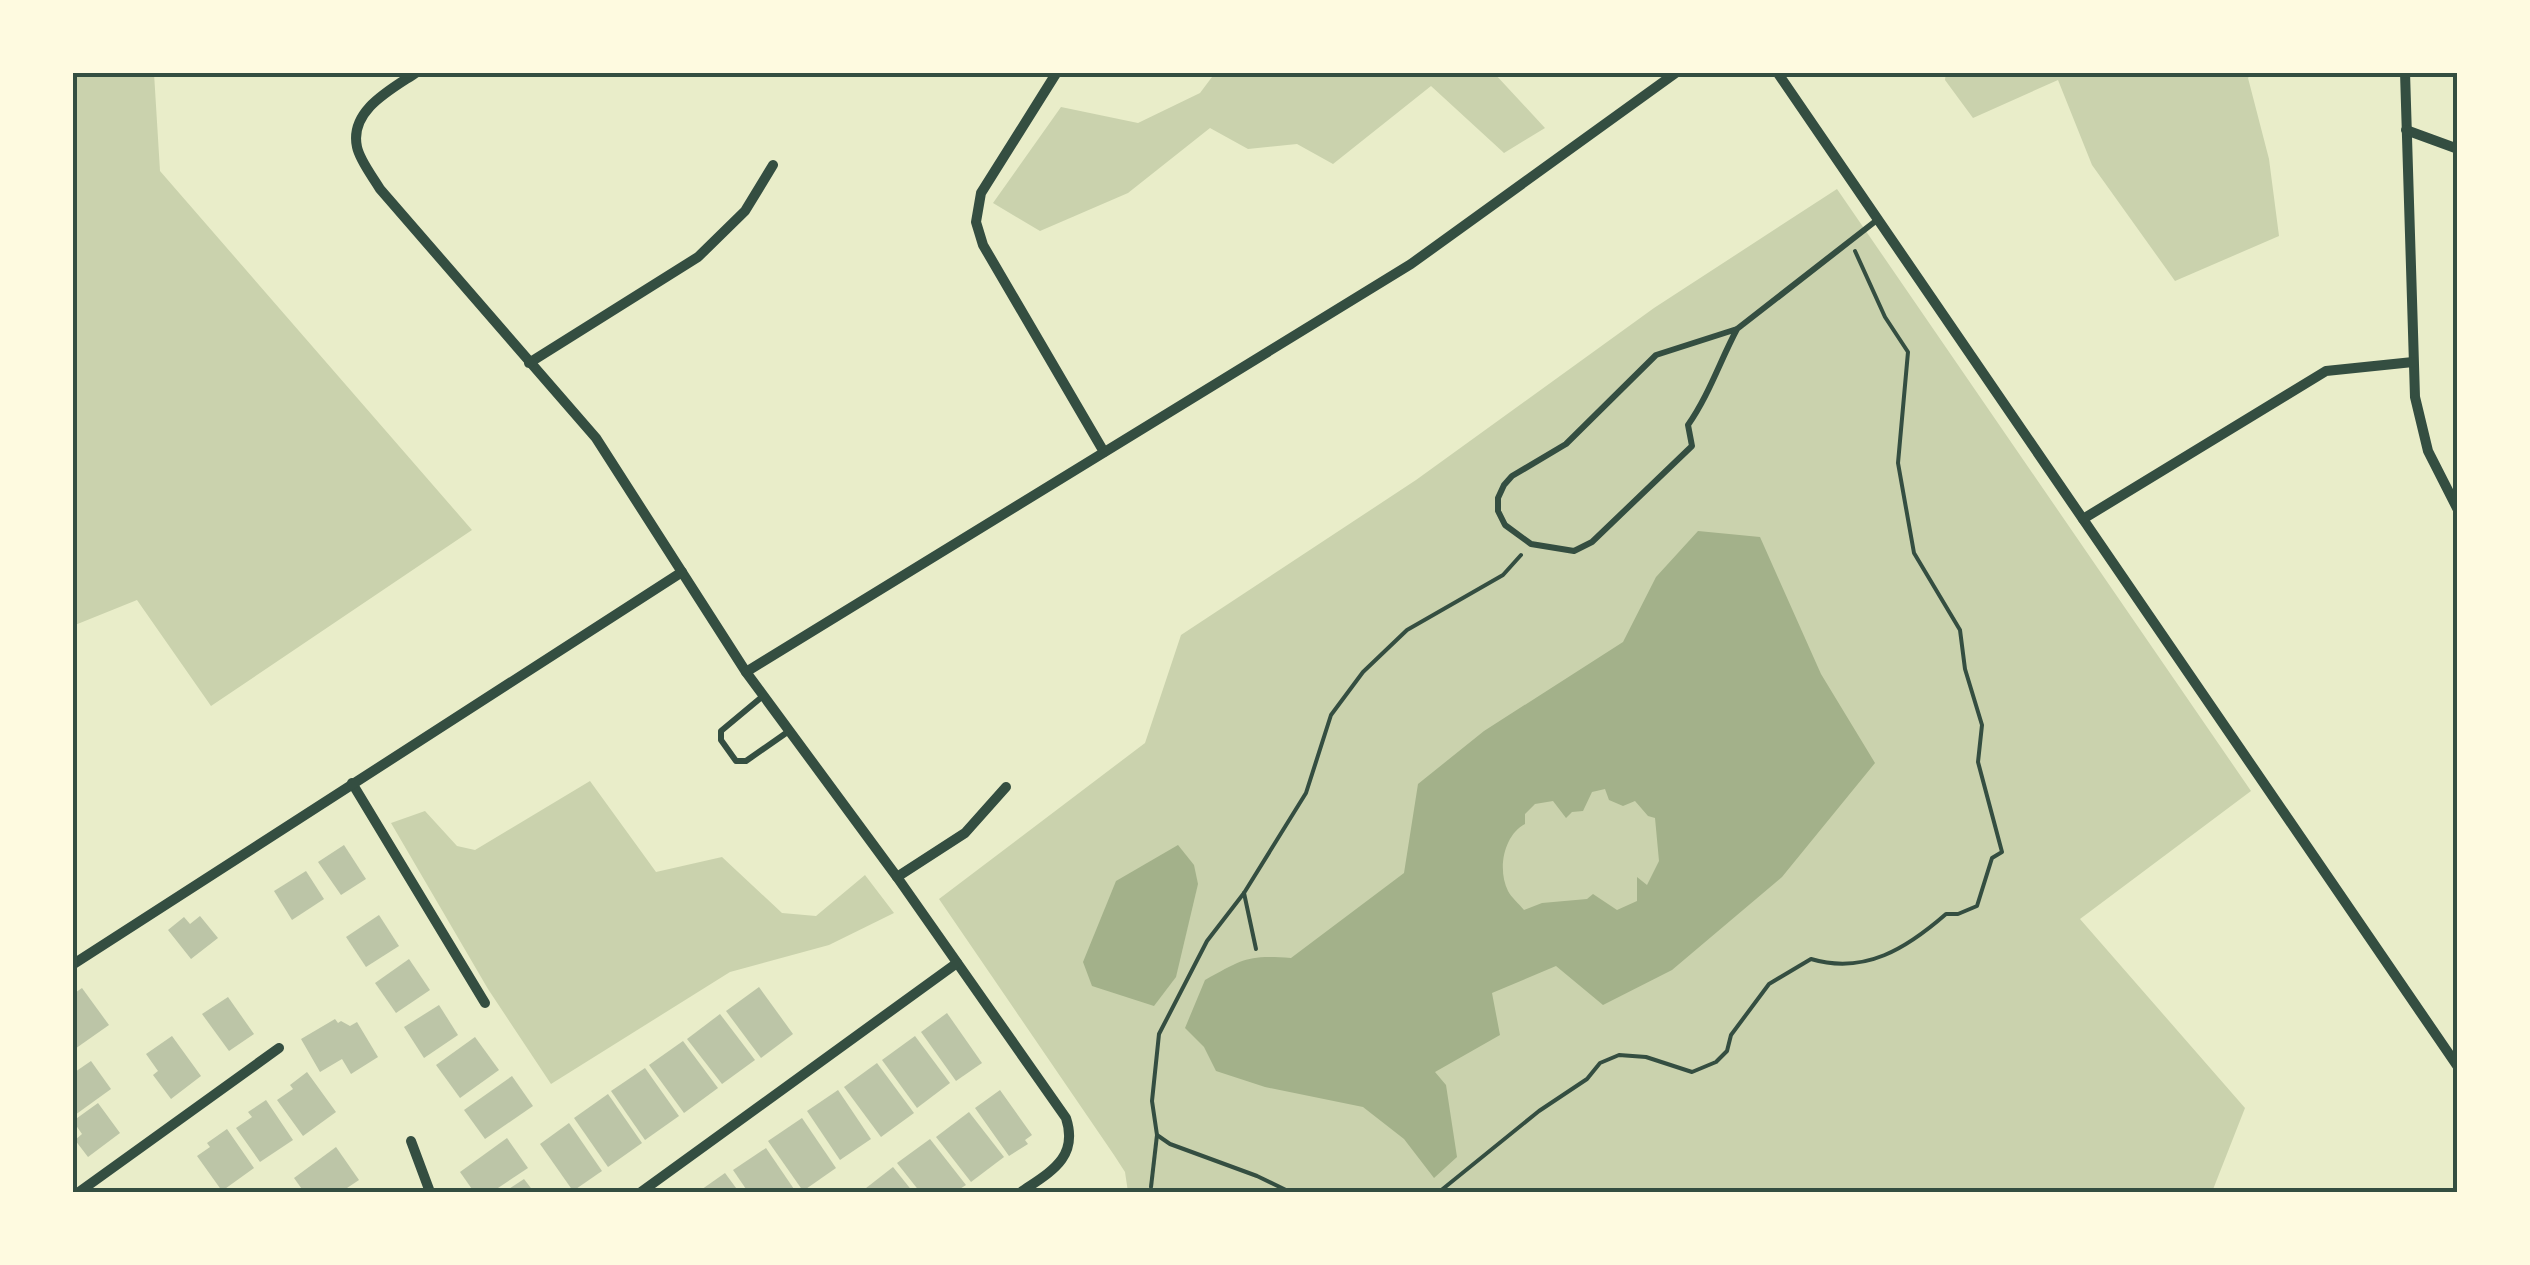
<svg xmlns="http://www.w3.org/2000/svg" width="2530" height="1265" font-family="'Source Sans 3',sans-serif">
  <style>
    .green { fill: #cad2ad }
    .water { fill: #a3b18a; fill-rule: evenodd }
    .building { fill: #bcc5a7 }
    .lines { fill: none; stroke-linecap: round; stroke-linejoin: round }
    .path { stroke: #344e41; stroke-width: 4 }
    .service { stroke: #344e41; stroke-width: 6 }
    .minor { stroke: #344e41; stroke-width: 10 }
    .neatline { fill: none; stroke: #344e41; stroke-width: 4 }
  </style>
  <rect width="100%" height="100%" fill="#e9edc9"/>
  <g class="green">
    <path d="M1946,72L2252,73L2248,78L2269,159L2279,236L2175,281L2092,165L2058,80L1973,118L1945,80Z"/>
    <path d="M72,73H154L160,171L472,530L211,706L137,600L75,625L73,623Z"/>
    <path d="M1215,73H1494L1545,128L1504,153L1431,86L1333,164L1297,144L1248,149L1210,128L1128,193L1040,231L993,203L1061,107L1138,123L1200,93Z"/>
    <path d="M1837,189L2251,791L2080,919L2245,1108L2212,1192H1128L1125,1172L1114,1155L939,899L1145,743L1181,635L1416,480L1654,308Z"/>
    <path d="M590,781L656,872L722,857L782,913L816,916L865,875L894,913L829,945L730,972L551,1084L488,989L391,823L425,811L457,846L475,850Z"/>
  </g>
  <g class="water">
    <path d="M1698,531L1760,537L1821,674L1875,763L1782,877L1672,970L1603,1005L1556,966L1492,993L1500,1035L1435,1072L1446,1085L1457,1157L1434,1178L1404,1139L1363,1107L1265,1087L1216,1071L1204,1047L1185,1028L1205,980C1244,959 1246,955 1291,958L1404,873L1418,784L1484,731L1623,642L1656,577ZM1605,789L1609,800L1623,806L1635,801L1648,816L1655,818L1659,861L1647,885L1637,877V901L1617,910L1593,894L1587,899L1542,903L1524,910C1519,904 1511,897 1508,891C1497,869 1504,835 1525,824V814L1535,804L1553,801L1566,818L1572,812L1583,811L1592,792Z"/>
    <path d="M1178,845L1194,865L1198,884L1176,977L1154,1006L1092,986L1083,962L1116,881Z"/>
  </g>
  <g class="building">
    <path d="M344,845L366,879L341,895L318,862Z"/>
    <path d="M306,871L324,899L292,920L274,891Z"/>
    <path d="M379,915L399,946L366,967L346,937Z"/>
    <path d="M200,916L218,938L191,959L168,930L184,917L190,924Z"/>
    <path d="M409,959L430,990L396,1013L375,983Z"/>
    <path d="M759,987L793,1034L761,1058L726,1011Z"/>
    <path d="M82,988L109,1025L72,1051V995Z"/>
    <path d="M228,997L254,1034L229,1051L202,1014Z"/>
    <path d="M439,1005L458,1035L424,1058L404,1027Z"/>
    <path d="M947,1013L982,1063L956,1081L921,1032Z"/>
    <path d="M720,1014L755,1060L722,1084L687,1039Z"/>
    <path d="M335,1019L338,1023L341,1021L350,1026L357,1022L378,1057L351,1074L342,1059L320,1072L301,1039Z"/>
    <path d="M172,1036L201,1076L171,1099L153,1075L158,1071L146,1054Z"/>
    <path d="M915,1036L950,1083L917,1108L882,1060Z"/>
    <path d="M475,1037L499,1070L460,1098L436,1065Z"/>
    <path d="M683,1041L718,1088L684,1113L649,1065Z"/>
    <path d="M91,1061L111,1089L75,1115L72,1074Z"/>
    <path d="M877,1063L914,1113L881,1137L844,1087Z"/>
    <path d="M645,1068L679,1116L645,1140L611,1091Z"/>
    <path d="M307,1072L336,1112L303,1136L277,1100L293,1089L290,1085Z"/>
    <path d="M512,1076L533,1106L485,1139L464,1110Z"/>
    <path d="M838,1090L871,1139L840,1160L807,1111Z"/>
    <path d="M1000,1090L1032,1135L1025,1140L1028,1144L1009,1156L975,1108Z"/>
    <path d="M608,1094L642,1143L608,1167L574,1118Z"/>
    <path d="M266,1100L293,1140L260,1162L236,1128L252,1117L248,1112Z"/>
    <path d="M98,1103L120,1133L88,1157L75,1140L82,1134L73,1121Z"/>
    <path d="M969,1112L1004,1157L971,1182L936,1137Z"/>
    <path d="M802,1118L836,1168L803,1191L768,1141Z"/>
    <path d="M569,1123L602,1171L573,1191L540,1144Z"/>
    <path d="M227,1129L254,1168L222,1191L197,1156L210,1147L207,1143Z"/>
    <path d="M507,1138L528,1168L492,1192H474L460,1172Z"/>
    <path d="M930,1139L966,1185L955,1192H920L897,1163Z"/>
    <path d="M336,1147L359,1180L341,1192H304L294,1178Z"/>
    <path d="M766,1148L796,1192H748L733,1170Z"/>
    <path d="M893,1167L913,1192H861Z"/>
    <path d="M725,1173L739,1192H698Z"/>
    <path d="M524,1179L534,1192H504Z"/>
  </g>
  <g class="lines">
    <g class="path">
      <path d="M1244,893L1256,949"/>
      <path d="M1151,1187L1157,1135"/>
      <path d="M1290,1192L1257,1176L1170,1144L1157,1135L1152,1101L1159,1034L1207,941L1244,893L1306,793L1331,715L1363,672L1407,630L1503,575L1521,555"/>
      <path d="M1439,1192L1539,1111L1587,1079L1600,1063L1619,1055L1646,1057L1692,1072L1716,1062L1727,1051L1731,1035L1769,984L1811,959C1865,975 1907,948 1946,914H1958L1977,906L1992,858L2002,852L1978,762L1982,725L1965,669L1960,630L1914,553L1898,463L1908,352L1885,317L1855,251"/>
    </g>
    <g class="service">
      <path d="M1737,329C1720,361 1709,395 1688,425L1692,446L1592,542L1574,551L1531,544L1505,525L1498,511V498L1504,485L1512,476L1566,444L1656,355L1737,329L1877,220"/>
      <path d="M763,696L721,731V740L736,761H746L789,731"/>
    </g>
    <g class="minor">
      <path d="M417,72C392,89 349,110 357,147C360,161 373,177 380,189L596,438L746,672L897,877L1066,1118C1079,1158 1050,1172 1021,1192"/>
      <path d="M1057,72L981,193L976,222L983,245L1104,452"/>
      <path d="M1777,72L2458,1067"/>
      <path d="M2405,72L2415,397L2428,451L2458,510"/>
      <path d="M2406,130L2458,149"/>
      <path d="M529,363L698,257L745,211L773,165"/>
      <path d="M2083,519L2326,371L2413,362"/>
      <path d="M746,672L1411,264L1677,72"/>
      <path d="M352,783L485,1003"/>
      <path d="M897,877L965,833L1006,787"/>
      <path d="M72,965L682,572"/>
      <path d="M411,1141L430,1192"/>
      <path d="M79,1192L279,1048"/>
      <path d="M641,1192L957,963"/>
    </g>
  </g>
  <rect width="2530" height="1265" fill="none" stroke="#fefae0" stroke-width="150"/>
  <rect x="75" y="75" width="2380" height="1115" class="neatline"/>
</svg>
